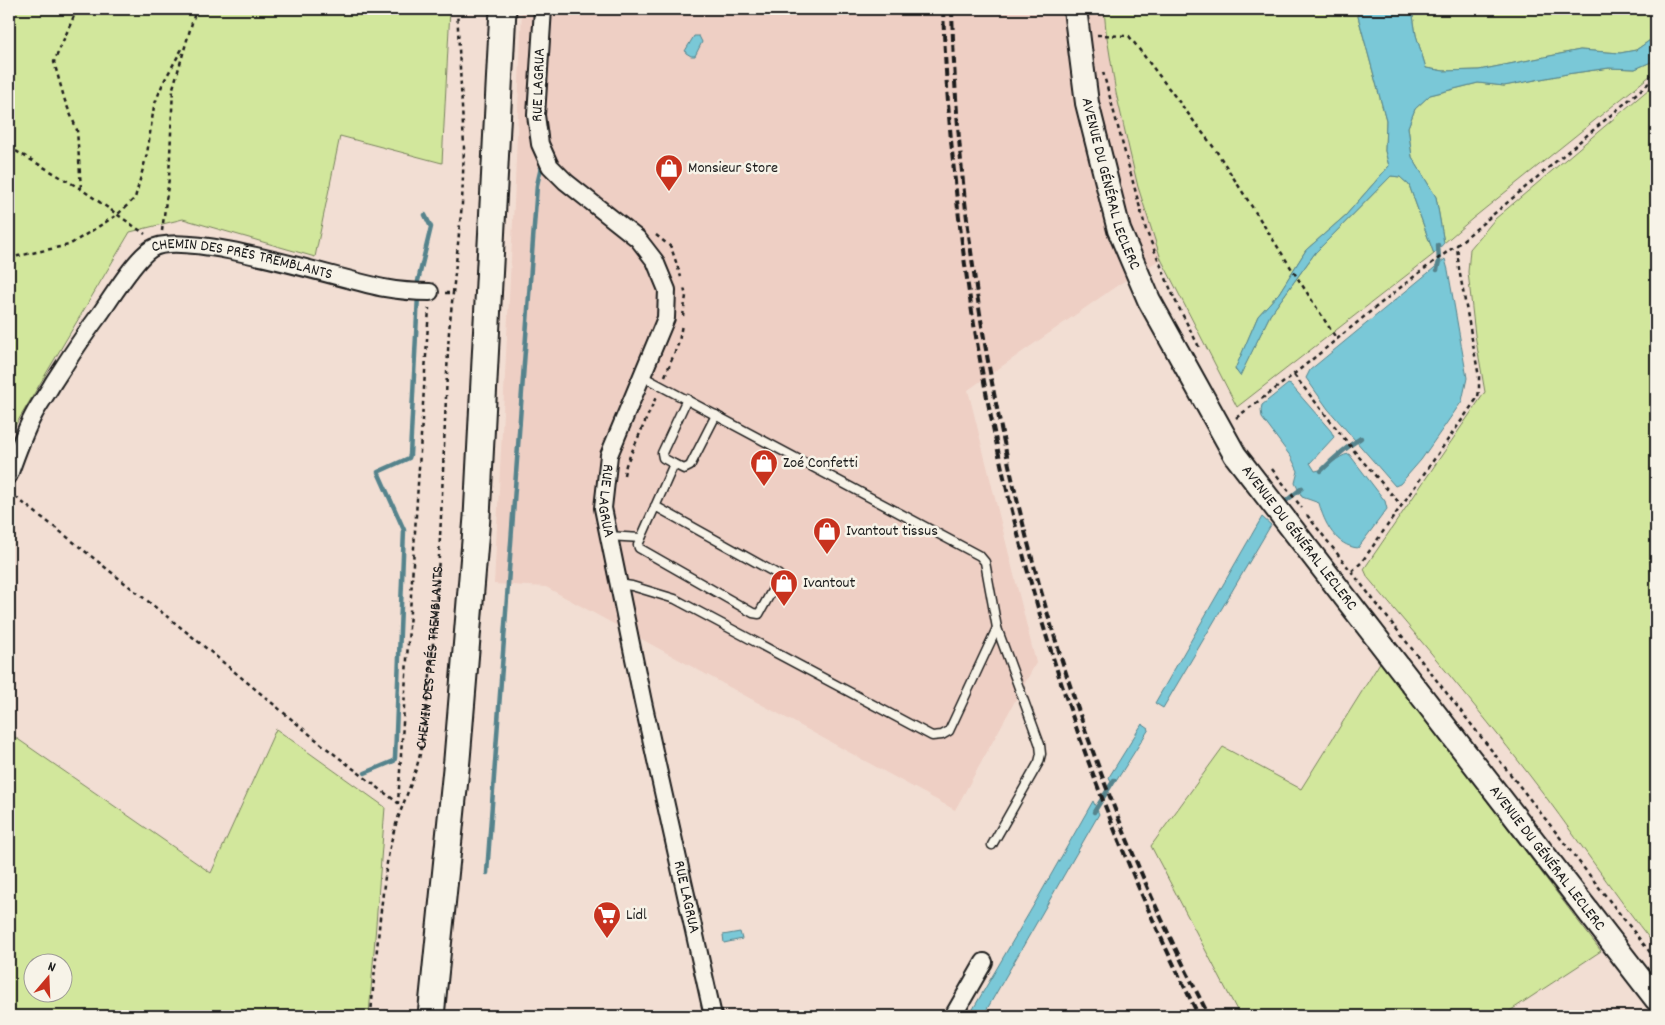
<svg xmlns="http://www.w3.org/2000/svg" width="1665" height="1025" font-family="Dekko,sans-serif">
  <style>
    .built { fill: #eecfc4 }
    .green { fill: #d2e79c; stroke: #77825c; fill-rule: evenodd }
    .water { fill: #7ac8d7; stroke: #54838c }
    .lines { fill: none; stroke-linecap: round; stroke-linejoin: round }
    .stream { stroke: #54838c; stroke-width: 4.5 }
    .lane-casing { stroke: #1c1c1c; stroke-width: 11 }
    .street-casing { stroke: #1c1c1c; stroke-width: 20 }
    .secondary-casing { stroke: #1c1c1c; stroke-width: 26 }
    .primary-casing { stroke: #1c1c1c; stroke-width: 29 }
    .path { stroke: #1c1c1c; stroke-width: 2.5; stroke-dasharray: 4 4; stroke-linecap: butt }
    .lane { stroke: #f7f3e8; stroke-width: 8 }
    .street { stroke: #f7f3e8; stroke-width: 16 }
    .secondary { stroke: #f7f3e8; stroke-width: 22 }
    .primary { stroke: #f7f3e8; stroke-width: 25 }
    .rail { stroke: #1c1c1c; stroke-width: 4; stroke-dasharray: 8 4; stroke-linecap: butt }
    .labels { text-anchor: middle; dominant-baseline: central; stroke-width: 5; stroke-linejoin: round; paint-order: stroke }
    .street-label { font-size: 16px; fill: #1c1c1c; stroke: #f7f3e8 }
    .poi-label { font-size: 16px; fill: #1c1c1c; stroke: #f7f3e8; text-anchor: start }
  </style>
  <rect width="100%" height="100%" fill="#f2ded3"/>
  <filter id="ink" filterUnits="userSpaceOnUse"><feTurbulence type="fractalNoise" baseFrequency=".02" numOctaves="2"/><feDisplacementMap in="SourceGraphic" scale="10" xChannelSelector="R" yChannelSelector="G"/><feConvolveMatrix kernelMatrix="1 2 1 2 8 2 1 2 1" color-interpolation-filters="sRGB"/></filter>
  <g filter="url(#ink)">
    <path class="built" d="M522,9H1104L1106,31L1116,93L1138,187L1161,259L1118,285L968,390L1036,663L955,810L546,587L494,584L515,183Z"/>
    <g class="green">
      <path d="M9,9H450L442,163L340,136L315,257L183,219L130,232L9,436Z"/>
      <path d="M1104,9H1356L1386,120L1385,151L1389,166L1346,215L1306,250L1279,293L1258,316L1235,370L1240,375L1270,315L1315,253L1391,176L1400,177L1409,185L1434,254L1237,407L1161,259L1138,187L1116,93L1106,31Z"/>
      <path d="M1412,9H1656V36L1636,50L1620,53L1580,50L1479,70L1444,71L1426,68L1416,35Z"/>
      <path d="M1656,58V71L1472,219L1444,243L1436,197L1412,157L1408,127L1415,109L1430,95L1478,83L1504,86L1567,74L1610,68L1635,69L1651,62Z"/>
      <path d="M1656,83V947C1611,890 1571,829 1527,772C1476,706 1422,642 1368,578L1364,569L1485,392L1475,335L1468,272L1470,249L1495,219Z"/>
      <path d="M1381,661L1601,951L1502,1016H1240L1151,846L1223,747L1301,789Z"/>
      <path d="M276,729L385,807L369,1016H9V733L211,873ZM32,962H62V992H32Z"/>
    </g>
    <g class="water">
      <path d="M1356,9H1412L1416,35L1426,68L1444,71L1479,70L1580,50L1620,53L1636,50L1656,36V58L1651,62L1635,69L1609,68L1567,74L1504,86L1478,83L1430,95L1415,109L1408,127L1412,157L1436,197L1444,243L1434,254L1409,185L1400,177L1391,176L1315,253L1270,315L1240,376L1235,369L1258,316L1279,293L1306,250L1346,215L1389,166L1385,151L1386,120Z"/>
      <path d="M694,36H699L702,42L695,56H691L686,53L685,51Z"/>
      <path d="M1445,259L1448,270L1467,378L1462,401L1421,460L1400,484L1395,486L1328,409L1306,378L1310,370Z"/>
      <path d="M1288,384L1291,385L1331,431L1334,437L1310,463L1315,471C1328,470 1337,455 1349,454L1385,501L1387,509L1358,548C1336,546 1324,523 1319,503L1302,497L1295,483L1298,471L1291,457L1262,418L1261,410L1262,405Z"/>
      <path d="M1262,517L1271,525L1163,708L1155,703Z"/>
      <path d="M1142,724L1149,729L1113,786L1109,777Z"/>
      <path d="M1093,801L1099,814L983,1016H969L1035,903Z"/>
      <path d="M740,932L742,939L724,943L723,935Z"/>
    </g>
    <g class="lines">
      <g class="stream">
        <path d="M1437,270L1439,261L1438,245"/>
        <path d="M418,281L431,227L425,215"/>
        <path d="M1321,471C1333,459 1346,447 1361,438"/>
        <path d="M1281,505L1302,488"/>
        <path d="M365,773L394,761L395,758L404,530L378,472L409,458L410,455L418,295"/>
        <path d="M1094,812L1114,780"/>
        <path d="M487,873L537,185L542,163"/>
      </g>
      <g class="lane-casing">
        <g id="lane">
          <path d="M642,376L980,556L985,562L997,628L1040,745L1041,754L1039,762L992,845"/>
          <path d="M674,464L684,469L690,466L716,415"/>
          <path d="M655,506L779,575V578L759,614L753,613L639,548L638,545L674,464L663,458L662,453L687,399"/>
          <path d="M608,536L641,538"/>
          <path d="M619,584L632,586L675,599L932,736L942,735L949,731L997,628"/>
        </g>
      </g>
      <g class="street-casing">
        <g id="street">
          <path id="s2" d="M543,9L536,115L540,144L550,166L566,182L638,239L655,261L667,290L666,318L609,455L603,508L643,702L713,1016"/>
          <path id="s3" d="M9,475C16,455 23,435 33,416C39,404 47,394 53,383C68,360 83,336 100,314C112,297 135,259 151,249C182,228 343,280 384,288C400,291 414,292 430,292"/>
          <path d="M953,1016L984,962"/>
        </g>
      </g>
      <g class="secondary-casing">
        <g id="secondary">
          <path id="s4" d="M1075,9L1087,103L1119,230L1149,300L1235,455L1656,999"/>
        </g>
      </g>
      <g class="primary-casing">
        <path id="primary" d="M431,1016L457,759L477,517L503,9"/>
      </g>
      <g class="path">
        <path d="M77,9L54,62L65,101L77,130L81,189"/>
        <path d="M1097,35L1129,36L1215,149L1336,338"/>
        <path d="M1103,72L1146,230L1175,300L1199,347"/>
        <path d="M9,147L81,189L145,234"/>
        <path d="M162,231L169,178L173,88L196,9"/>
        <path d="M656,235L671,247L681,277"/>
        <path d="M9,258L69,245L117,215L135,198L147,154L154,106L163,83L183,47"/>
        <path d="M445,293H453L462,204L464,146L457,9"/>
        <path d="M683,316L686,296L684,288"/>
        <path d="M1294,375L1359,457L1402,506"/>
        <path d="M665,376L679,342L682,324"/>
        <path d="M1236,418C1255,403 1275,390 1294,374C1348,331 1400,285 1457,245L1656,77"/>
        <path d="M1272,469L1302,508"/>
        <path d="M624,475L626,465L656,397"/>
        <path d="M9,492L57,529L189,634L325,747L398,803L429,308"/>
        <path d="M1307,515L1656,960"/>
        <path d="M1352,571L1361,563L1478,397L1479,390V377L1459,269L1457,245"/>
        <path id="s1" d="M371,1016C373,983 377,951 380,918C383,895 385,870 390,847C397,811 417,779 422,743C441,606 442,468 449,331L453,293"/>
      </g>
      <use href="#lane" class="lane"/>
      <use href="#street" class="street"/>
      <use href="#secondary" class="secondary"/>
      <use href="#primary" class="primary"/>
      <g class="rail">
        <path d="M943,9C945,60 948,111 953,161C981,459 1064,750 1199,1016"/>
        <path d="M952,9C961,356 1049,708 1209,1016"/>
      </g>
    </g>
  </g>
  <defs>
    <g id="shop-pin" transform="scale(1.4375)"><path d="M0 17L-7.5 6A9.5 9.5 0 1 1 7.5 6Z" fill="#c8321e" stroke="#f7f3e8"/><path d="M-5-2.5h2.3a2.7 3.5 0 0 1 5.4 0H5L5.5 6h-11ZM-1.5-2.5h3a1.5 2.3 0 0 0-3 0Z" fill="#fff"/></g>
    <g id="supermarket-pin" transform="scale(1.4375)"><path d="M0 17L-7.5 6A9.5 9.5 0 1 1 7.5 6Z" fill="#c8321e" stroke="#f7f3e8"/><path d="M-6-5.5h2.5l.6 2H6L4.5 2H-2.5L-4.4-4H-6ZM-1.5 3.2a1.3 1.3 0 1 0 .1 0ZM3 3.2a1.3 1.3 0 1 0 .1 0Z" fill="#fff"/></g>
  </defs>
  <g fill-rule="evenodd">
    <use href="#shop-pin" x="669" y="168"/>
    <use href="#shop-pin" x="764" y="463"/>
    <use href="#shop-pin" x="827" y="531"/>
    <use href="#shop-pin" x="784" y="583"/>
    <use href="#supermarket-pin" x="607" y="915"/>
  </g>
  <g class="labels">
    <g class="street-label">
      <text transform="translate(539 85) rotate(-88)">RUE LAGRUA</text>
      <text stroke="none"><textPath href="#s4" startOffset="179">AVENUE DU GÉNÉRAL LECLERC</textPath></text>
      <text stroke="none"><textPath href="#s3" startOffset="362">CHEMIN DES PRÉS TREMBLANTS</textPath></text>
      <text stroke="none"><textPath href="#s2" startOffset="556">RUE LAGRUA</textPath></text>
      <text stroke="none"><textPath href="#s4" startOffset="584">AVENUE DU GÉNÉRAL LECLERC</textPath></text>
      <text stroke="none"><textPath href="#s1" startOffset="365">CHEMIN DES PRÉS TREMBLANTS</textPath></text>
      <text stroke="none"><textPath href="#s4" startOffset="989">AVENUE DU GÉNÉRAL LECLERC</textPath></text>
      <text stroke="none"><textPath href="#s2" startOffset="961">RUE LAGRUA</textPath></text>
    </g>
    <g class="poi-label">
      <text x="688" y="168">Monsieur Store</text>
      <text x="783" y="463">Zoé Confetti</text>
      <text x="846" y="531">Ivantout tissus</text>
      <text x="803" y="583">Ivantout</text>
      <text x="626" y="915">Lidl</text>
    </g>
  </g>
  <rect width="1665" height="1025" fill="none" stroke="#f7f3e8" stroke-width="30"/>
  <rect x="15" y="15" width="1635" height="995" fill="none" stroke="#1c1c1c" stroke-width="2" filter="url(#ink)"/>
  <g transform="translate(48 978) rotate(19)"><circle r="24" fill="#f7f3e8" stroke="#9f9d96"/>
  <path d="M0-4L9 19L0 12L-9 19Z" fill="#c8321e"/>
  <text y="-8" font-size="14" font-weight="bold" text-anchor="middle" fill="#1c1c1c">N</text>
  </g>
</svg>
